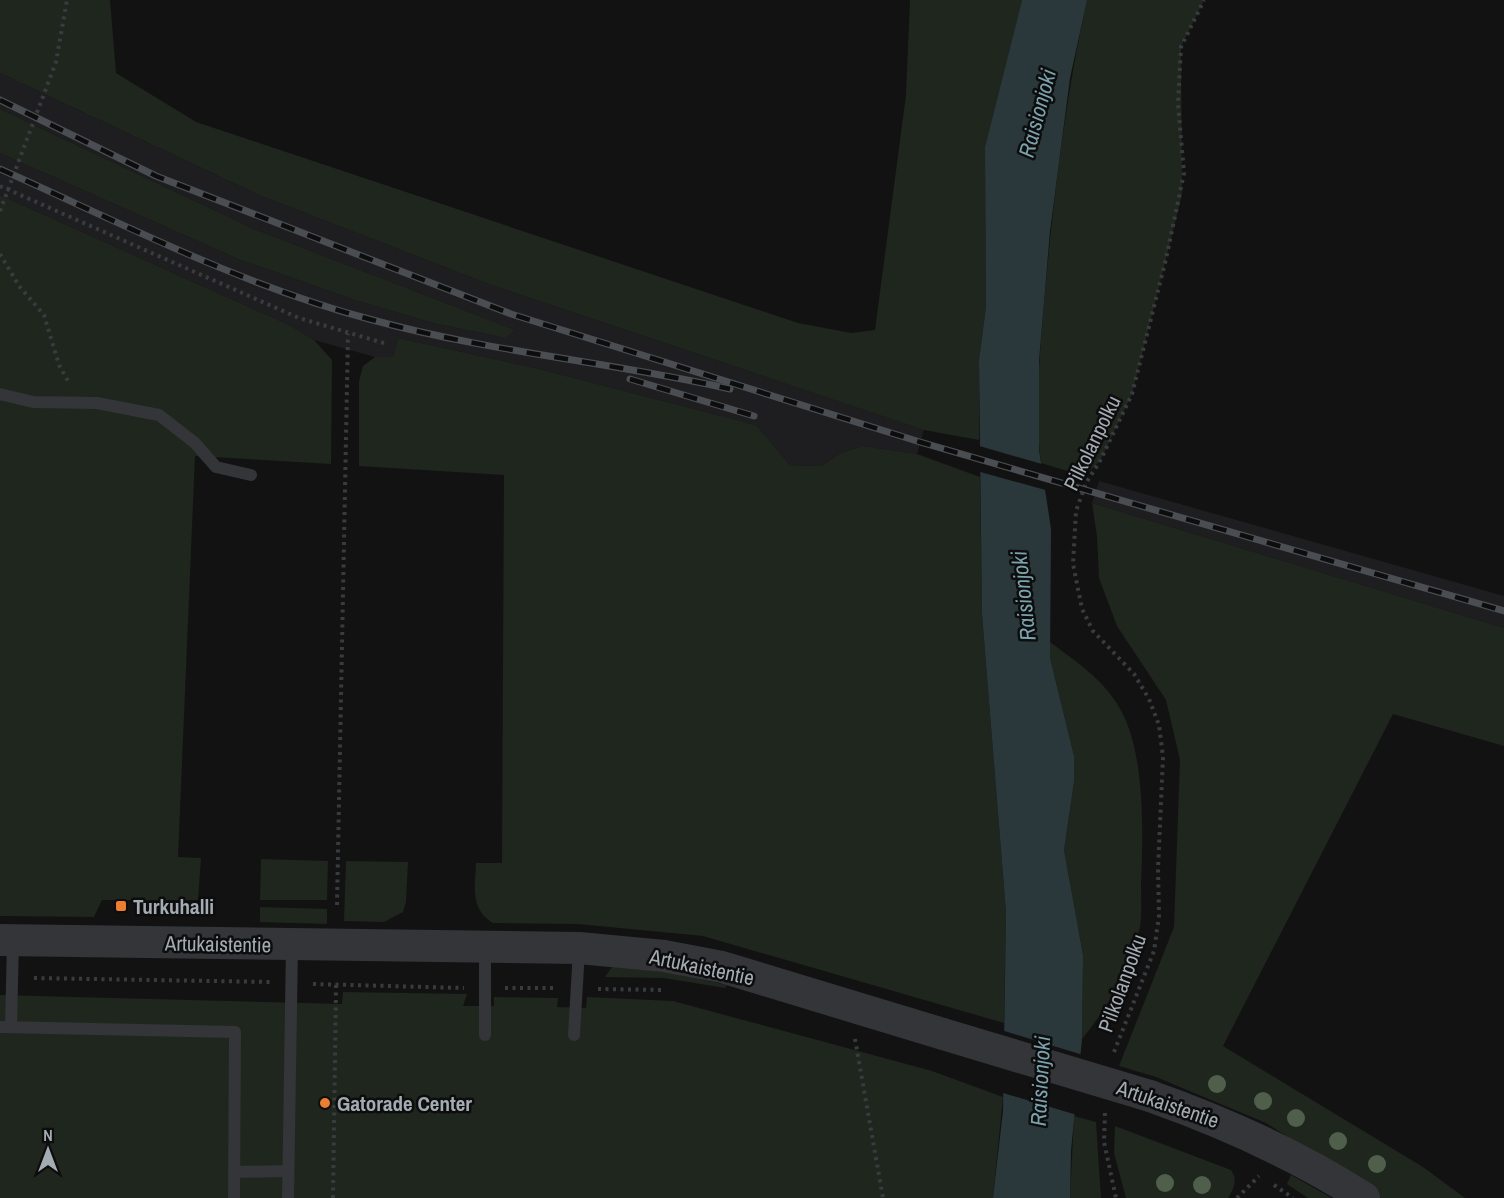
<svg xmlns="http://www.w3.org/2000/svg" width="1504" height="1198" font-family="'Archivo Narrow',sans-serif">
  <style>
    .built { fill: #1e1e20 }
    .green { fill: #1f261e }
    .water { fill: #2b383b }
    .pier { fill: #121213 }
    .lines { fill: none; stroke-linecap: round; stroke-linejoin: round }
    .path { stroke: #393c3f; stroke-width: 4; stroke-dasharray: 3 4.5; stroke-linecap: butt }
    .service { stroke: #333538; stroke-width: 12 }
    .tertiary { stroke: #333538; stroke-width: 32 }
    .rail-casing { stroke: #4a4d51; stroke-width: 7 }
    .rail { stroke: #0d0d0e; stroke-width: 4.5; stroke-dasharray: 14; stroke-linecap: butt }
    .tertiary-bridge { stroke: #333538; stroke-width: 32 }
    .tree { fill: #4f5f4c }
    .poi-dot { fill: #ec7e31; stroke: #0d0d0e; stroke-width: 2 }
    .labels { text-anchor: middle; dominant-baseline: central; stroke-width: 5; stroke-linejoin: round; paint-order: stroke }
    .street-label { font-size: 21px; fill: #a3acb3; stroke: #0d0d0e }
    .poi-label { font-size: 21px; font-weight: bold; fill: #a3acb3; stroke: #0d0d0e; text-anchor: start }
    .water-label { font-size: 22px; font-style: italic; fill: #7ba3ae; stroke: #0d0d0e }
  </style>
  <rect width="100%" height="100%" fill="#121213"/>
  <g class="built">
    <path d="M0,73L259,195L486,283L924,430L917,454L863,446L841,453L821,466L790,465L756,425L539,369L398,338L395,357H375L314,340L291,326L0,195V153L238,259L355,300L433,323L506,338L515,330L254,229L0,109Z"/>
    <path d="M1099,481L1504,596V628L1092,503Z"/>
  </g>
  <g class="green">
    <path d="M0,0H110L116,73L196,122L798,323L851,333L875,330L906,95L910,0H1022L985,147L986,307L979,360V440L924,430L486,283L259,195L0,73Z"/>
    <path d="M1087,0H1204L1181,47L1182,194L1166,259L1132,394L1100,461L1084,476L1041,463C1034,411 1040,355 1044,303C1053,201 1065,100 1087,0Z"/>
    <path d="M0,109L254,229L515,330L506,338L433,323L355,300L238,259L0,153Z"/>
    <path d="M0,195L291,326L314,340L332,360L331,464L195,456L178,857L201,858L198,900H102L94,917L0,916Z"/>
    <path d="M398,338L539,369L756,425L790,465L821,466L841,453L863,446L917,454L980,477L982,614L1006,912L1004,1023L703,936L578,924L493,923C470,909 475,888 476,863H502L504,475L359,466V381L363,366L375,357H394Z"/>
    <path d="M1092,503L1504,628V746L1393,714L1223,1046L1423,1167L1465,1198H1381L1266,1123L1156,1077L1119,1066L1174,927L1180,760L1166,700L1117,626L1099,578L1097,536Z"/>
    <path d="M1050,642C1075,661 1103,679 1119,707C1146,751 1143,836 1141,886C1141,899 1142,914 1140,927C1130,968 1109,1006 1082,1039L1083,955L1064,850L1074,782V756L1050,658Z"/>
    <path d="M261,859L328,861L327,900H260Z"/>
    <path d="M346,861L408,862L406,902L403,912L384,922L344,921Z"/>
    <path d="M260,907L327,909V924L260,922Z"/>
    <path d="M612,967L666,972L727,985L725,988L664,978L605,977Z"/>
    <path d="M343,992L467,994L463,1006H494V997L558,998L557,1007L586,1008L587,997L673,1001L932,1071L1003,1097L993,1198H0V995L342,1004Z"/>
    <path d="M1074,1116L1096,1122L1101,1198H1070Z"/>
    <path d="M1115,1126L1231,1170C1238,1180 1234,1188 1228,1198H1126L1114,1153Z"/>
    <path d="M1291,1175L1330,1197L1331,1198H1308L1287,1184Z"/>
  </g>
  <path class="water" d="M1022,0H1087L1070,78L1050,231L1039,361V450L1051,529L1050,658L1074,756V782L1064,850L1083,955L1082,1039L1071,1150L1070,1198H993L1003,1111L1006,912L982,614L979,360L986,307L985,147Z"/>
  <g class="pier">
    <path d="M976,445L1045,465L1049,491L977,471Z"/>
    <path d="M1001,1030L1083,1055L1077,1115L1000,1092Z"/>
  </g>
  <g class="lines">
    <g class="path">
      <path d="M0,186L299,318L387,344"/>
      <path d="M0,211L56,62L67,0"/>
      <path d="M0,254L19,286L44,315L59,365L68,381"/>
      <path d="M337,905L348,334"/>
      <path d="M34,978L272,982"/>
      <path d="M313,984L464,988"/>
      <path d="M505,988H557"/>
      <path d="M598,989L665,990"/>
      <path d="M855,1039L883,1198"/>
      <path d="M1114,1052L1154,951L1159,916L1158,869L1163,757L1159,725L1149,699L1134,674L1093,631L1082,609L1073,564L1076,511L1086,483L1100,461L1132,394L1166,259L1184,173L1178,104L1181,47L1204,0"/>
      <path d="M1105,1113L1104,1142L1116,1198"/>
      <path d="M1274,1185L1293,1198"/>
      <path d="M333,1198L336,985"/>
      <path d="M1237,1198L1259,1176"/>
    </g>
    <g class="service">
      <path d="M0,394L33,402L97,403L159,415L195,443L216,467L251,475"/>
      <path d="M0,1027L235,1032L234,1198"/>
      <path d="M11,1027L13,941"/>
      <path d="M485,1035V949"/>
      <path d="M574,1035L579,950"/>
      <path d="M234,1172L288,1171"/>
      <path d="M288,1198L292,946"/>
    </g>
    <g class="tertiary">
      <path d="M0,940L579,948L664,956L722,967L943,1034"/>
      <path d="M1150,1096C1226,1123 1296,1154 1364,1198"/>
    </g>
    <g class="rail-casing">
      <g id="rail">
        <path d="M0,100L156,176L511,314L920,442L1504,611"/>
        <path d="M0,169C121,223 241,285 369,319C488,352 611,362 730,389"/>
        <path d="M630,379L754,416"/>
      </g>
    </g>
    <use href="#rail" class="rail"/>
    <path class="tertiary-bridge" d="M943,1034L1150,1096"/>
  </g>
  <g class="tree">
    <circle cx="1217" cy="1084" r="9"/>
    <circle cx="1263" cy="1101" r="9"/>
    <circle cx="1296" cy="1118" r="9"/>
    <circle cx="1338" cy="1141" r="9"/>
    <circle cx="1377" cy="1164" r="9"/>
    <circle cx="1165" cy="1183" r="9"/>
    <circle cx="1202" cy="1185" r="9"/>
  </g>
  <g class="poi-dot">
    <rect x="115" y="900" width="12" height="12" rx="3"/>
    <circle cx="325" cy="1103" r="6"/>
  </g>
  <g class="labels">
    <g class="street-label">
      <text transform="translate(1092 443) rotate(-64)">Pilkolanpolku</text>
      <text transform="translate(218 944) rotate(1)">Artukaistentie</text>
      <text transform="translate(702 967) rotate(12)">Artukaistentie</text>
      <text transform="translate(1122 983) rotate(-70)">Pilkolanpolku</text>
      <text transform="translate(1168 1104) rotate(19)">Artukaistentie</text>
    </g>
    <g class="poi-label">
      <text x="133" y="906">Turkuhalli</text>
      <text x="337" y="1103">Gatorade Center</text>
    </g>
    <g class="water-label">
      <text transform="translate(1037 113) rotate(-75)">Raisionjoki</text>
      <text transform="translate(1023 596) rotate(-96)">Raisionjoki</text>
      <text transform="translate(1040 1081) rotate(-87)">Raisionjoki</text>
    </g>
  </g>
  <g transform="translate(48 1150)" stroke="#0d0d0e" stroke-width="4.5" paint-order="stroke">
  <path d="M0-4.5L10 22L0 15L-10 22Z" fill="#a3acb3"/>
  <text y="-9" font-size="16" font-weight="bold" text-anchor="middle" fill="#a3acb3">N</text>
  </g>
</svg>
